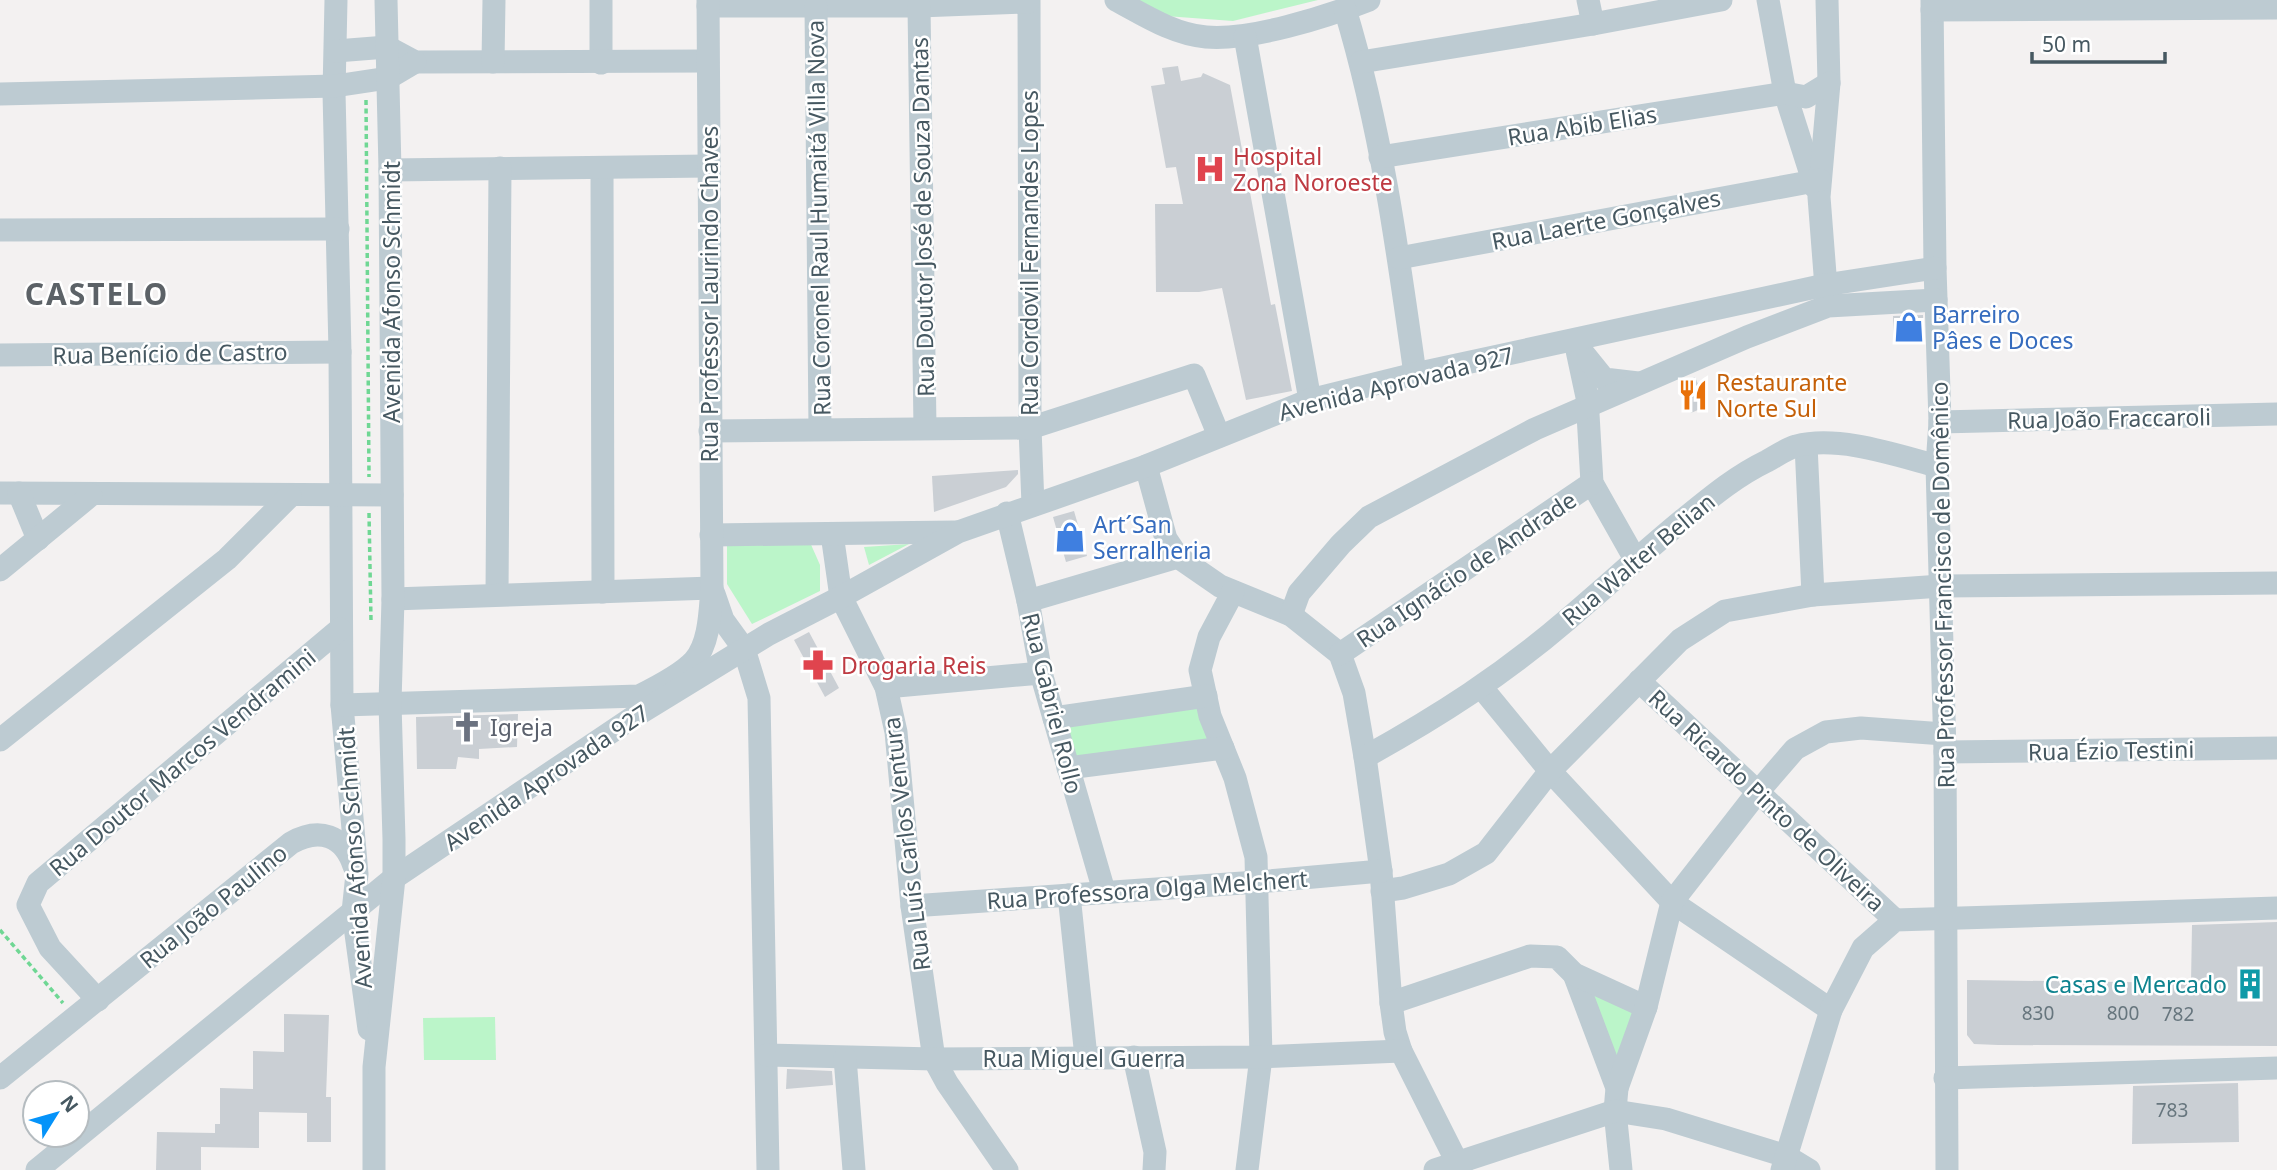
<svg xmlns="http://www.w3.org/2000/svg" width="2277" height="1170" font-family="'Noto Sans',sans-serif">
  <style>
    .green { fill: #bbf5c9 }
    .building { fill: #cacfd4 }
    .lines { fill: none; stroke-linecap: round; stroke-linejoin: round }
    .path { stroke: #6fd794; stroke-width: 3.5; stroke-dasharray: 5 3.5; stroke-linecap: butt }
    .minor { stroke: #bdcbd2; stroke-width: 23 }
    .labels { text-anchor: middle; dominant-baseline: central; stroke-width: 5; stroke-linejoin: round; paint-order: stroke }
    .number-label { font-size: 19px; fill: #67767e }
    .street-label { font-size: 23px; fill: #465861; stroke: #fff }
    .health-label { font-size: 23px; fill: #be3a42; stroke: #fff; text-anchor: start }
    .shop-label { font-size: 23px; fill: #366cbe; stroke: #fff; text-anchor: start }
    .food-label { font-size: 23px; fill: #c56008; stroke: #fff; text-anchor: start }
    .worship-label { font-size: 23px; fill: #5b616d; stroke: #fff; text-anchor: start }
    .culture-label { font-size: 23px; fill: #0d838f; stroke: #fff; text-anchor: end }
    .district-label { font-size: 30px; font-weight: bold; letter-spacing: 2px; fill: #5c6267; stroke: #fff }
  </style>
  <rect width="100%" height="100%" fill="#f3f1f1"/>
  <g class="green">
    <path d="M1127,0H1318L1233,21L1152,15Z"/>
    <path d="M727,540H809L820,565V591L752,624L727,584Z"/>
    <path d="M909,544L869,565L864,547Z"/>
    <path d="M1203,700L1223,748L1067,762L1057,720Z"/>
    <path d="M1587,991L1635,1011L1621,1068Z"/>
    <path d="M495,1017L496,1060H424L423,1018Z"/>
  </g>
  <g class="building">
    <path d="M1178,66L1181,81L1201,77L1203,73L1230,85L1271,305L1275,304L1292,391L1246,400L1222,288L1199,292H1156L1155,204H1183L1176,167L1166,168L1151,86L1165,84L1162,68Z"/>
    <path d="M1923,315V343L1894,344L1893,316Z"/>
    <path d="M1695,377L1707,406L1691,413L1680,383Z"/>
    <path d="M1018,470V474L1006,487L934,512L932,476Z"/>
    <path d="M1074,511L1087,556L1066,562L1053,517Z"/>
    <path d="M809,632L839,688L825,697L794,640Z"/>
    <path d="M518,714L517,747L479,749V759L458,757L456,769H417L416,717Z"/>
    <path d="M2277,922V1046L1998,1045L1974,1044L1967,1035V980L2191,983L2192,925Z"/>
    <path d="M284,1014L329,1015L326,1097H331V1142H307V1113L259,1112V1148L201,1147V1170H156L157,1132L215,1133V1124H220V1088L253,1089V1051L284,1052Z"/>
    <path d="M787,1069L832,1071L833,1085L786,1089Z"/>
    <path d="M2238,1083L2239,1142L2132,1144L2133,1086Z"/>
  </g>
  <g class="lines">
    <g class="path">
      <path d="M366,100L369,477"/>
      <path d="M369,513L371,621"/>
      <path d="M0,930L63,1003"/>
    </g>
    <g class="minor">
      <path d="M336,0L334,92L340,352L342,705L357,874L353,912L369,1029"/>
      <path d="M601,0V63"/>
      <path d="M1029,0L1030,428L1033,505"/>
      <path d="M1116,0C1144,15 1173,34 1206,37C1250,41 1326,17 1369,0"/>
      <path d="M1588,0L1593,24"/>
      <path d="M1768,0L1785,93L1815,187"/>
      <path d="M1827,0L1829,83L1819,197L1827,300"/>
      <path d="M1932,0L1935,268L1940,422L1937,466L1945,752L1947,1170"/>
      <path d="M708,6H919L1028,2"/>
      <path d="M919,6L925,428"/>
      <path d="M816,7L820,429"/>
      <path d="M1345,9C1381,128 1398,252 1415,374"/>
      <path d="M1932,10L2277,8"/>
      <path d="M1245,36L1310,400"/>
      <path d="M336,51L387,47L415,62L707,61"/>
      <path d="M493,62L494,0"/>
      <path d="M1361,62L1593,24L1721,0"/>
      <path d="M0,94L335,86L388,78L415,62"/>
      <path d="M1380,157L1785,93L1806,97L1829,83"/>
      <path d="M602,168L603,592"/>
      <path d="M390,170L708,166"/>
      <path d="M0,230L338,229"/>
      <path d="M1399,258L1820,180"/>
      <path d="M1575,341L1587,397L1592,483L1635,559"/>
      <path d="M1579,348L1604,379L1638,383"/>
      <path d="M0,355L340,352"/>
      <path d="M1940,422L2277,414"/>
      <path d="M710,431L1030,428L1194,375L1219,436"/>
      <path d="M1806,445L1813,595"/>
      <path d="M1146,466L1166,539L1178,557L1220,586L1291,615L1340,654L1354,693L1365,757L1381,871L1391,1003L1395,1032L1401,1051L1461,1170"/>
      <path d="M0,493L392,495"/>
      <path d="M19,493L38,539"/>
      <path d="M1007,513L1028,601L1041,673L1104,891"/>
      <path d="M832,534L841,597L886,687L896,732L912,906L934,1059L947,1083L1007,1170"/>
      <path d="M711,535L956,532"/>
      <path d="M0,570L91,495"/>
      <path d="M1233,592L1209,637L1200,670L1210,716L1235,778L1256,857L1261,1057L1247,1170"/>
      <path d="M497,594L500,168"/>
      <path d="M714,594L723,620L744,649L759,698L768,1170"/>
      <path d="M393,599L712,588"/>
      <path d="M1028,601L1178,557"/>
      <path d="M1291,615L1299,593L1341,544L1369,517L1535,429L1747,337L1828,306L1936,300"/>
      <path d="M1340,654L1592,483"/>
      <path d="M1639,681L1895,920"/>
      <path d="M886,687L1041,673"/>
      <path d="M1482,688L1550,771L1672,902L1831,1010"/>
      <path d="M342,705L639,696C653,689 683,673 694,661C710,643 710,610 712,588L708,0"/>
      <path d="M1054,718L1206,696"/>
      <path d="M0,740L227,559L290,496"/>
      <path d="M1945,752L2277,748"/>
      <path d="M1365,757C1439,716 1503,675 1567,620C1607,586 1645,551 1684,519C1711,497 1736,476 1767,461C1776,456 1786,449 1796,446C1838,435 1896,455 1937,466"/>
      <path d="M1068,768L1223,748"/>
      <path d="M1382,891L1403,888L1449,874L1486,853L1550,771L1680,640L1725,611L1813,595L1941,586L2277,583"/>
      <path d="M1069,895L1086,1057"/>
      <path d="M912,906L1257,882L1381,871"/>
      <path d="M1574,974L1617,1088L1615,1111L1621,1170"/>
      <path d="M98,1000L50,948L28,905L38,883L340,629"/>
      <path d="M1391,1003L1530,956L1557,957L1574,974L1646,1007"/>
      <path d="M767,1055L934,1059L1261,1057L1401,1051"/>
      <path d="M1134,1057L1155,1152L1154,1170"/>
      <path d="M845,1058L854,1170"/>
      <path d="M0,1078L291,843C319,827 344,835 354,866"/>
      <path d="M1945,1078L2277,1068"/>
      <path d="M1617,1088L1646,1007L1672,902L1757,793L1795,749L1826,732L1861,728L1944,734"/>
      <path d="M37,1170L394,878L632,718L769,634L841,597L958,532L1146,466L1310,400L1415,374L1825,285L1935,268"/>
      <path d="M374,1170V1067L394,878V839L390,703L393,599L390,170L386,0"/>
      <path d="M1435,1170L1615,1111L1666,1119L1786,1156L1809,1170"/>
      <path d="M1782,1170L1831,1010L1863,948L1895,920L2277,908"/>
    </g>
  </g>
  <defs>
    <g id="hospital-bare" transform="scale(2.415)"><path d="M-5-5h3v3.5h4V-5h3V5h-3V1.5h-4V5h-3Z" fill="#e0444e" stroke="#fff" stroke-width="2.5" paint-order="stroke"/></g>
    <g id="shop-bare" transform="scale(2.415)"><path d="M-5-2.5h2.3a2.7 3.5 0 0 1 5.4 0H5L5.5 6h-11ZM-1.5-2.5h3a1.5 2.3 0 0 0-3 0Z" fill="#3f7fe0" stroke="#fff" stroke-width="2.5" paint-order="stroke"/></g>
    <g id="restaurant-bare" transform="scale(2.415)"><path d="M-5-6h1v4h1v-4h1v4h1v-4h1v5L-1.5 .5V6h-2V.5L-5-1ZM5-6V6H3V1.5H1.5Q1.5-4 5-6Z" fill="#e8710a" stroke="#fff" stroke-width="2.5" paint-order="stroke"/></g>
    <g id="pharmacy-bare" transform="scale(2.415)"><path d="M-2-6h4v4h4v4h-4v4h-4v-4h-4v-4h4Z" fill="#e0444e" stroke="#fff" stroke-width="2.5" paint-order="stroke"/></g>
    <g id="church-bare" transform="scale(2.415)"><path d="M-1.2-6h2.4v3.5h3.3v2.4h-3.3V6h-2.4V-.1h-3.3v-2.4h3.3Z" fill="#6b7280" stroke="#fff" stroke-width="2.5" paint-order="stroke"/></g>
    <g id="building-bare" transform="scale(2.415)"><path d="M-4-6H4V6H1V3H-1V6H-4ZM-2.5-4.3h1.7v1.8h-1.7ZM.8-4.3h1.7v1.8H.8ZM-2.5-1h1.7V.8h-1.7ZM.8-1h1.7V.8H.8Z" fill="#0f9aa8" stroke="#fff" stroke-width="2.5" paint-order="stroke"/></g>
  </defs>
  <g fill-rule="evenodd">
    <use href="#hospital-bare" x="1210" y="169"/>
    <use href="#shop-bare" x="1909" y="327"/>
    <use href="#restaurant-bare" x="1693" y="395"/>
    <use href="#shop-bare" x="1070" y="537"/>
    <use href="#pharmacy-bare" x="818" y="665"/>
    <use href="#church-bare" x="467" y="727"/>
    <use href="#building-bare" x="2250" y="984"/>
  </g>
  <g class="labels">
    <g class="number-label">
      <text x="2038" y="1013">830</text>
      <text x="2123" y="1013">800</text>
      <text x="2178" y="1014">782</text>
      <text x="2172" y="1110">783</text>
    </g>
    <g class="street-label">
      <text transform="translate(1582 125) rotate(-9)">Rua Abib Elias</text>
      <text transform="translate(922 217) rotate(-91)">Rua Doutor José de Souza Dantas</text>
      <text transform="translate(818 218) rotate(-91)">Rua Coronel Raul Humaitá Villa Nova</text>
      <text transform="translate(1606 219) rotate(-11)">Rua Laerte Gonçalves</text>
      <text transform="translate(1029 253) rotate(-90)">Rua Cordovil Fernandes Lopes</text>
      <text transform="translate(391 292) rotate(-90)">Avenida Afonso Schmidt</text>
      <text transform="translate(709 294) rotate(-90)">Rua Professor Laurindo Chaves</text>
      <text transform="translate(170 353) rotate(-1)">Rua Benício de Castro</text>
      <text transform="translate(1396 383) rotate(-14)">Avenida Aprovada 927</text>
      <text transform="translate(2109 418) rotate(-1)">Rua João Fraccaroli</text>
      <text transform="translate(1638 559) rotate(-40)">Rua Walter Belian</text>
      <text transform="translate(1466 569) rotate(-34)">Rua Ignácio de Andrade</text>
      <text transform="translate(1942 585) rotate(-91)">Rua Professor Francisco de Domênico</text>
      <text transform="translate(1053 703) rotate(76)">Rua Gabriel Rollo</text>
      <text transform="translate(2111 750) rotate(-1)">Rua Ézio Testini</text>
      <text transform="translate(182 762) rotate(-40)">Rua Doutor Marcos Vendramini</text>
      <text transform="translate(546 777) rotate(-34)">Avenida Aprovada 927</text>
      <text transform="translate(1767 800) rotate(43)">Rua Ricardo Pinto de Oliveira</text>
      <text transform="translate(906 844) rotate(-97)">Rua Luís Carlos Ventura</text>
      <text transform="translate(354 858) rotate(-94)">Avenida Afonso Schmidt</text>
      <text transform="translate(1147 889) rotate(-4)">Rua Professora Olga Melchert</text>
      <text transform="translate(213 906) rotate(-39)">Rua João Paulino</text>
      <text x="1084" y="1058">Rua Miguel Guerra</text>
    </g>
    <g class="health-label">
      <text x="1233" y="156">Hospital<tspan x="1233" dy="26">Zona Noroeste</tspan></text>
      <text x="841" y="665">Drogaria Reis</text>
    </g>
    <g class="shop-label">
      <text x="1932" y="314">Barreiro<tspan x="1932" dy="26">Pâes e Doces</tspan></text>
      <text x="1093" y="524">Art´San<tspan x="1093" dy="26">Serralheria</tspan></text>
    </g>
    <g class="food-label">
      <text x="1716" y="382">Restaurante<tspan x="1716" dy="26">Norte Sul</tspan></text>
    </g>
    <g class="worship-label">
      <text x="490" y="727">Igreja</text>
    </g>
    <g class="culture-label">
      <text x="2227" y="984">Casas e Mercado</text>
    </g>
    <g class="district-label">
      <text x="97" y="293">CASTELO</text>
    </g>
  </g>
  <g transform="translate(56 1114) rotate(53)"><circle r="33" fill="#ffffff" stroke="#b5bcc0" stroke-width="2"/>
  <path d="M0-5L12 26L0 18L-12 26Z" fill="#0593f9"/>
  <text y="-10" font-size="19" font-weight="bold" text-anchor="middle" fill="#465861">N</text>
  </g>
  <path d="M2032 52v10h133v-10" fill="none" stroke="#465861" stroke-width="3.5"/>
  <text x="2042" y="52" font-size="21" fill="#465861" stroke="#ffffff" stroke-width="5" paint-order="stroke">50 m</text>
</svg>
